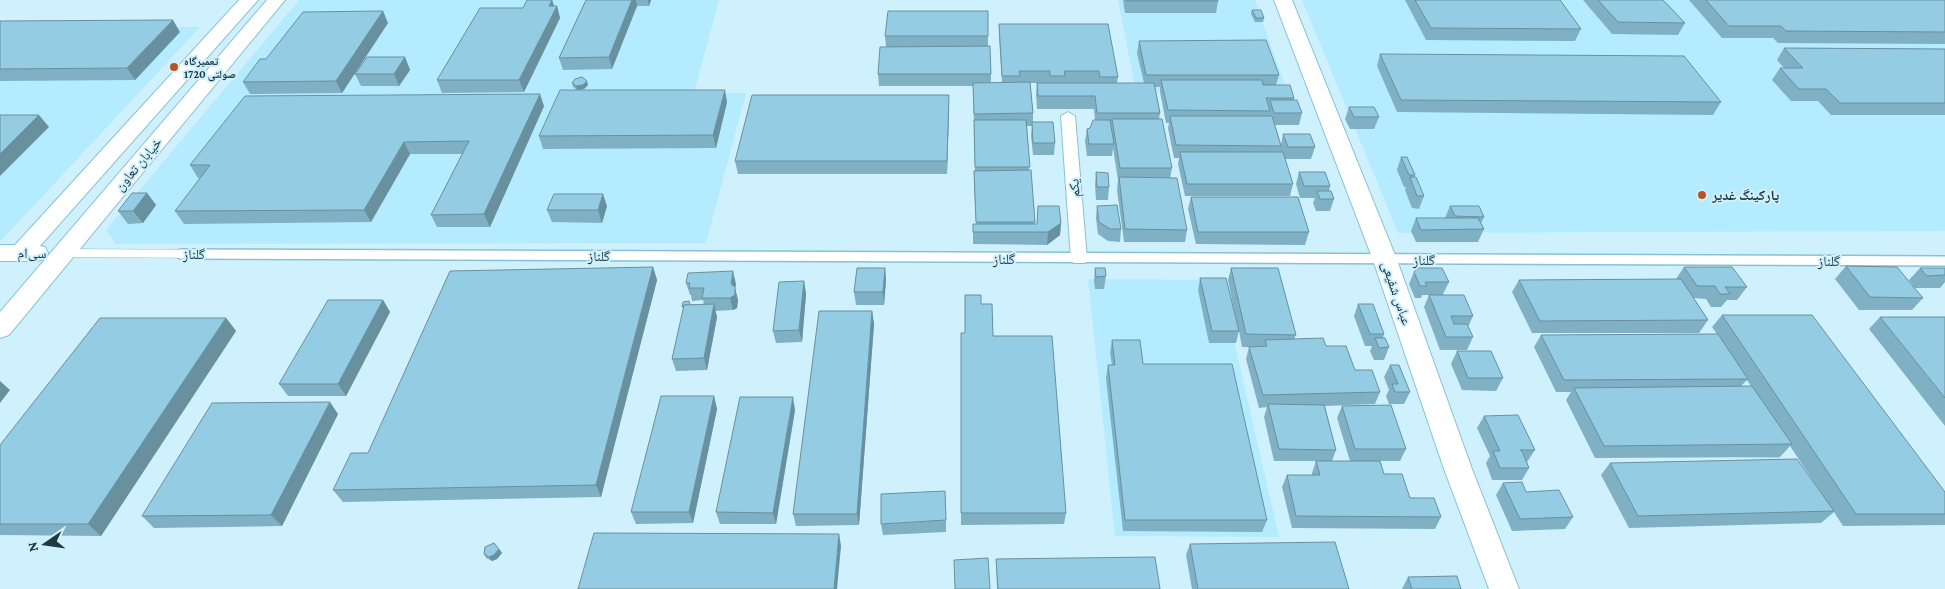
<svg xmlns="http://www.w3.org/2000/svg" width="1945" height="589" font-family="'Crimson Pro','Noto Naskh Arabic',serif">
  <style>
    .built { fill: #b5ebff }
    .lines { fill: none; stroke-linecap: round; stroke-linejoin: round }
    .lane-far1-casing { stroke: #88c1d6; stroke-width: 9 }
    .lane-casing { stroke: #88c1d6; stroke-width: 12 }
    .street-casing { stroke: #88c1d6; stroke-width: 2 }
    .secondary-casing { stroke: #88c1d6; stroke-width: 2 }
    .lane-far1 { stroke: #fff; stroke-width: 8 }
    .lane { stroke: #fff; stroke-width: 9 }
    .street { fill: #fff; fill-rule: evenodd }
    .secondary { fill: #fff; fill-rule: evenodd }
    .wall { fill: #7fb0c3; fill-rule: evenodd }
    .shaded-wall { fill: #68909f }
    .building { fill: #94cde3; stroke: #68909f }
    .poi-dot { fill: #b95324; stroke: #cff1fe; stroke-width: 2 }
    .labels { text-anchor: middle; dominant-baseline: central; stroke-width: 4; stroke-linejoin: round; paint-order: stroke }
    .far-poi-label { font-size: 11px; font-weight: bold; fill: #213941; stroke: #cff1fe; text-anchor: start }
    .street-label { font-size: 14px; fill: #213941; stroke: #cff1fe }
    .poi-label { font-size: 14px; font-weight: bold; fill: #213941; stroke: #cff1fe; text-anchor: start }
  </style>
  <rect width="100%" height="100%" fill="#cff1fe"/>
  <g class="built">
    <path d="M299,0H719L694,93H746L706,243L116,244L106,230Z"/>
    <path d="M1118,0H1255L1287,91L1136,92Z"/>
    <path d="M1302,0H1945V231L1398,233Z"/>
    <path d="M0,26L200,27L0,242Z"/>
    <path d="M1088,279L1220,280L1279,537L1115,536Z"/>
  </g>
  <g class="lines">
    <g class="lane-far1-casing">
      <path id="lane-far1" d="M65,253L392,255"/>
    </g>
    <g class="lane-casing">
      <path id="lane" d="M181,254L1945,261"/>
    </g>
    <g class="street-casing">
      <path id="street" d="M1068,112L1075,116L1087,259L1085,263H1073L1071,259L1061,116Z"/>
    </g>
    <g class="secondary-casing">
      <g id="secondary">
        <path d="M239,0H258L40,246L45,247L48,253L45,259L37,261H0V245H15Z"/>
        <path d="M267,0H285L9,335L0,338V312Z"/>
        <path d="M1274,0H1292L1397,260L1472,469L1519,589H1489L1444,469L1373,260Z"/>
      </g>
    </g>
    <use href="#lane-far1" class="lane-far1"/>
    <use href="#lane" class="lane"/>
    <use href="#street" class="street"/>
    <use href="#secondary" class="secondary"/>
  </g>
  <g class="wall">
    <path d="M552,0L554,6H557L560,18L524,92L442,93L437,80L523,8Z"/>
    <path d="M586,0H651L649,6H637L612,69L563,70L559,58Z"/>
    <path d="M1123,0H1218V1L1216,13H1125Z"/>
    <path d="M1405,0H1560L1581,29L1575,41L1426,40Z"/>
    <path d="M1577,0H1663L1685,23L1678,35L1612,34L1583,0Z"/>
    <path d="M1689,0H1945V44L1778,43L1773,38H1722Z"/>
    <path d="M1252,10L1264,18L1263,22H1255L1251,14Z"/>
    <path d="M0,21L180,32L135,80L0,81Z"/>
    <path d="M388,23L342,93L250,94L243,82L266,59Z"/>
    <path d="M999,24L1118,77L1117,83H1144L1137,53L1139,41L1279,75L1276,85L1294,98V100L1302,113L1299,125H1275L1281,145L1283,134L1315,147L1311,159H1285L1293,184L1290,196H1185L1178,164L1179,158H1174L1168,128L1169,123H1166L1160,92V87H1155L1160,113L1159,119L1172,168L1170,178L1187,230L1185,242H1124L1117,190L1118,180L1113,148L1112,156H1087L1085,141L1087,129L1090,128L1095,120L1094,109H1037L1036,95L1037,83H1030L1033,113V122L1055,143L1054,155H1033L1031,135L1032,126H1027L1029,170L1035,224L1061,223L1060,235L1047,245L973,244V224H976L974,183V171H975L973,86H879L878,74L886,47L885,36H988V46L991,74V83H1002L999,36Z"/>
    <path d="M1784,48L1945,49V115H1831L1818,101H1791L1772,80L1780,68H1784L1777,60Z"/>
    <path d="M1380,54L1721,102L1713,115L1397,112L1377,66Z"/>
    <path d="M405,57L410,70L399,86H361L355,74Z"/>
    <path d="M572,83L588,85L584,89L579,90L727,102L716,148L543,149L539,136L577,90L573,87Z"/>
    <path d="M544,106L490,227H437L431,215L462,154H410L371,222L184,224L175,211L200,178H198L190,165Z"/>
    <path d="M949,107L947,174H738L735,161Z"/>
    <path d="M1349,107L1379,117L1374,129H1350L1345,119Z"/>
    <path d="M1401,157L1415,175L1414,177L1424,196L1419,209L1412,208L1405,190L1406,187H1404L1397,170Z"/>
    <path d="M1096,172L1109,187L1108,200H1096L1095,185Z"/>
    <path d="M1299,172L1330,186L1329,191L1334,199L1330,211H1316L1313,203L1315,198H1300L1296,184Z"/>
    <path d="M147,193L156,205L143,223L128,224L118,211Z"/>
    <path d="M1191,197L1309,232L1305,245L1196,244L1188,209Z"/>
    <path d="M607,206L602,223L552,222L547,210Z"/>
    <path d="M1097,206L1121,229L1120,242L1108,241L1098,234L1096,218Z"/>
    <path d="M1450,206L1484,217L1481,223L1484,229L1478,242H1416L1411,231L1416,218H1445Z"/>
    <path d="M1846,266L1923,298L1912,310H1859L1835,279Z"/>
    <path d="M653,267L657,280L601,497L343,502L333,490Z"/>
    <path d="M1684,267L1747,287L1737,300H1727L1721,307H1711L1706,299L1694,298L1708,320L1699,333H1532L1512,292L1519,280L1676,279Z"/>
    <path d="M885,268L886,280L884,305H856L854,292Z"/>
    <path d="M1095,268L1106,276L1104,289H1095L1094,281Z"/>
    <path d="M1231,268L1296,335L1294,339L1326,346L1380,392L1375,404L1325,406L1336,450L1332,461H1350L1337,418L1342,406L1406,449L1400,461H1360L1384,474L1410,498L1441,517L1435,529L1292,528L1282,487L1287,475H1312V473L1316,461H1274L1264,417L1267,407L1259,408L1246,359L1249,347H1242L1239,331L1236,343H1209L1198,290L1200,278L1238,329L1228,280Z"/>
    <path d="M1920,268H1945V282L1940,288H1915L1909,280Z"/>
    <path d="M1414,272L1449,282L1443,294L1473,316L1468,327L1473,337L1467,350H1440L1424,307L1429,295H1422L1421,298H1415L1409,284Z"/>
    <path d="M804,281L806,294L802,342L776,343L773,331Z"/>
    <path d="M686,283L736,284L735,288L738,300L737,308L733,310L715,311L717,317L707,370L676,371L672,359L690,305H704L703,300L692,301L691,295H690Z"/>
    <path d="M383,300L390,312L346,396H288L279,384Z"/>
    <path d="M981,304L1066,513L1064,524L961,525V333H965Z"/>
    <path d="M1358,304L1384,334L1383,338L1389,347L1384,360H1374L1370,351L1372,346H1365L1354,316Z"/>
    <path d="M872,311L874,324L859,525L796,526L793,514Z"/>
    <path d="M1722,315L1945,492V525L1843,526L1834,512L1821,523L1629,528L1601,475L1610,463L1829,505L1790,446L1780,457L1595,458L1566,400L1571,392H1556L1534,347L1541,335L1717,334L1712,327ZM1747,380L1751,386H1741Z"/>
    <path d="M1880,317H1945V426L1869,329Z"/>
    <path d="M226,318L236,331L101,536L0,535V445Z"/>
    <path d="M1112,340L1143,364L1267,520L1262,532L1123,531L1106,378L1108,365H1112L1110,353Z"/>
    <path d="M1457,351L1503,378L1496,391L1462,390L1451,364Z"/>
    <path d="M1390,365L1410,392L1404,404H1389L1386,396L1389,390L1384,377Z"/>
    <path d="M714,396L717,409L693,523L636,524L631,512Z"/>
    <path d="M795,410L776,524H720L716,512Z"/>
    <path d="M338,414L282,526L154,528L142,516Z"/>
    <path d="M1484,416L1535,450L1527,462L1529,468L1522,480H1492L1486,463L1490,456L1477,428Z"/>
    <path d="M1503,483L1573,517L1565,529L1512,531L1496,495Z"/>
    <path d="M946,520V532L883,535L881,524Z"/>
    <path d="M1190,544L1349,589H1192L1186,555Z"/>
    <path d="M499,549L502,553L497,559L492,561L486,558L484,554Z"/>
    <path d="M996,559L1160,589H997Z"/>
    <path d="M1408,577L1461,589H1402Z"/>
  </g>
  <g class="shaded-wall">
    <path d="M552,0L555,9L557,6L560,18L524,92L519,80Z"/>
    <path d="M632,0H636L637,6L612,69L609,57Z"/>
    <path d="M648,0H651L649,6Z"/>
    <path d="M383,11L388,23L342,93L336,81Z"/>
    <path d="M173,20L180,32L135,80L127,68Z"/>
    <path d="M405,57L410,70L399,86L394,74Z"/>
    <path d="M587,81L588,85L584,89L577,90L576,86Z"/>
    <path d="M725,90L727,102L716,148L713,135Z"/>
    <path d="M540,94L544,106L490,227L484,214Z"/>
    <path d="M949,95V107L947,174V161Z"/>
    <path d="M39,115L49,127L0,176V154Z"/>
    <path d="M404,142L410,154L371,222L364,210Z"/>
    <path d="M147,193L156,205L143,223L133,211Z"/>
    <path d="M603,194L607,206L602,223L598,210Z"/>
    <path d="M1061,223L1060,235L1047,245L1048,232Z"/>
    <path d="M653,267L657,280L601,497L596,485Z"/>
    <path d="M885,268L886,280L884,305L883,292Z"/>
    <path d="M733,271L736,284L735,288L738,300L737,308L733,310L730,298Z"/>
    <path d="M804,281L806,294L802,342L799,330Z"/>
    <path d="M383,300L390,312L346,396L338,384Z"/>
    <path d="M714,304L717,317L707,370L704,358Z"/>
    <path d="M872,311L874,324L859,525L857,514Z"/>
    <path d="M226,318L236,331L101,536L88,524Z"/>
    <path d="M0,381L10,390L0,403Z"/>
    <path d="M714,396L717,409L693,523L689,512Z"/>
    <path d="M793,397L795,410L776,524L773,513Z"/>
    <path d="M330,402L338,414L282,526L271,515Z"/>
    <path d="M839,534L841,546L837,589H834Z"/>
    <path d="M499,549L502,553L497,559L492,561L489,557Z"/>
  </g>
  <g class="building">
    <path d="M527,0H552L549,6H557L519,80H437L480,8H523Z"/>
    <path d="M586,0H632L609,57L559,58Z"/>
    <path d="M1126,0H1218V1H1127Z"/>
    <path d="M1415,0H1560L1581,29L1431,28Z"/>
    <path d="M1598,0H1663L1685,23L1618,22Z"/>
    <path d="M1706,0H1945V32L1786,31L1781,26H1729Z"/>
    <path d="M1252,10H1261L1264,18H1256Z"/>
    <path d="M383,11L336,81L243,82L260,59H266L303,12Z"/>
    <path d="M888,11H988V36H885Z"/>
    <path d="M173,20L127,68L0,69V21Z"/>
    <path d="M999,24H1108L1118,77H1100L1099,71H1064L1065,76H1050V71H1019L1020,76H1002Z"/>
    <path d="M1266,40L1279,75H1146L1139,41Z"/>
    <path d="M990,46L991,74H878L880,47Z"/>
    <path d="M1784,48L1945,49V103H1840L1826,89H1799L1780,68H1803Z"/>
    <path d="M1380,54L1684,56L1721,102L1401,100Z"/>
    <path d="M367,57H405L394,74H355Z"/>
    <path d="M582,77L587,81L583,85L576,86L572,83L575,79Z"/>
    <path d="M1161,80H1262L1263,85H1290L1294,98H1266L1270,111L1168,110Z"/>
    <path d="M1030,82L1033,113L974,114L973,83Z"/>
    <path d="M1037,83H1154L1160,113H1097L1095,96H1038Z"/>
    <path d="M560,90H725L713,135L539,136Z"/>
    <path d="M540,94L484,214L431,215L469,141L404,142L364,210L175,211L210,165H190L245,96Z"/>
    <path d="M752,95H949L947,161H735Z"/>
    <path d="M1270,100H1297L1302,113H1274Z"/>
    <path d="M1349,107H1374L1379,117H1354Z"/>
    <path d="M0,115H39L0,154Z"/>
    <path d="M1170,116H1272L1281,146L1176,145Z"/>
    <path d="M1112,119H1162L1172,168H1120Z"/>
    <path d="M974,120H1026L1030,167H975Z"/>
    <path d="M1093,120H1110L1114,144H1089L1087,129L1090,128Z"/>
    <path d="M1032,122H1053L1055,143H1033Z"/>
    <path d="M1283,134H1310L1315,147H1288Z"/>
    <path d="M1180,152H1283L1293,184H1187Z"/>
    <path d="M1401,157H1407L1415,175H1409Z"/>
    <path d="M1031,170L1035,222H976L974,171Z"/>
    <path d="M1096,172L1108,173L1109,187H1097Z"/>
    <path d="M1299,172H1325L1330,186H1304Z"/>
    <path d="M1119,177L1177,178L1187,230L1125,229Z"/>
    <path d="M1410,177H1416L1424,196H1417Z"/>
    <path d="M1317,191H1331L1334,199H1320Z"/>
    <path d="M132,193H147L133,211H118Z"/>
    <path d="M554,194H603L598,210H547Z"/>
    <path d="M1191,197H1298L1309,232H1198Z"/>
    <path d="M1117,205L1121,229H1110L1099,222L1097,206Z"/>
    <path d="M1038,206H1059L1061,223L1048,232H973V224H1037Z"/>
    <path d="M1450,206H1479L1484,217L1455,216Z"/>
    <path d="M1416,218H1478L1484,229L1421,230Z"/>
    <path d="M1846,266L1897,267L1923,298L1870,297Z"/>
    <path d="M653,267L596,485L333,490L351,453H368L450,271Z"/>
    <path d="M1684,267H1732L1747,287H1725L1730,294H1720L1715,286H1697Z"/>
    <path d="M857,268H885L883,292H854Z"/>
    <path d="M1095,268H1105L1106,276L1096,277Z"/>
    <path d="M1231,268H1278L1296,335L1246,334Z"/>
    <path d="M1418,268H1442L1449,282H1425L1427,286H1420L1414,272Z"/>
    <path d="M1920,268H1945V275L1927,276Z"/>
    <path d="M733,271L731,284L735,287V295L730,298H702L704,288H689L690,283H686L688,273Z"/>
    <path d="M1200,278H1226L1239,331H1212Z"/>
    <path d="M1681,279L1708,320L1540,321L1519,280Z"/>
    <path d="M804,281L799,330L773,331L779,282Z"/>
    <path d="M965,295H981V304H992L993,336H1052L1066,513H961V333H965Z"/>
    <path d="M1429,295H1464L1473,316H1451L1454,324H1467L1473,337H1446Z"/>
    <path d="M328,300H383L338,384H279Z"/>
    <path d="M689,301L690,305H684L683,307H682L683,302Z"/>
    <path d="M714,304L704,358L672,359L684,305Z"/>
    <path d="M1358,304H1373L1384,334H1370Z"/>
    <path d="M819,311H872L857,514H793Z"/>
    <path d="M1722,315H1812L1945,492V514H1856Z"/>
    <path d="M1880,317H1945V398Z"/>
    <path d="M100,318H226L88,524H0V445Z"/>
    <path d="M1718,334L1748,379L1564,380L1541,335Z"/>
    <path d="M1323,338L1326,346H1346L1355,370H1372L1380,392L1263,395L1249,347L1267,346L1265,340Z"/>
    <path d="M1375,338H1385L1389,347L1379,348Z"/>
    <path d="M1112,340H1140L1143,364H1232L1267,520H1125L1108,365H1115Z"/>
    <path d="M1457,351H1491L1503,378H1468Z"/>
    <path d="M1390,365H1399L1410,392H1395L1392,384H1398Z"/>
    <path d="M1752,386L1792,444L1604,446L1574,388Z"/>
    <path d="M661,396H714L689,512H631Z"/>
    <path d="M740,397H793L773,513L716,512Z"/>
    <path d="M330,402L271,515L142,516L212,403Z"/>
    <path d="M1268,404L1324,405L1336,450L1279,449Z"/>
    <path d="M1391,405L1406,449H1355L1342,406Z"/>
    <path d="M1518,415L1535,450H1520L1522,451L1529,468H1500L1493,451H1500L1484,416Z"/>
    <path d="M1797,459L1834,511L1638,516L1610,463Z"/>
    <path d="M1316,461H1380L1384,474H1402L1410,498H1434L1441,517L1296,516L1287,475H1320Z"/>
    <path d="M1522,482L1526,492L1559,490L1573,517L1520,519L1503,483Z"/>
    <path d="M945,491L946,520L881,524V494Z"/>
    <path d="M594,533L839,534L834,589H578Z"/>
    <path d="M1335,542L1349,589H1198L1190,544Z"/>
    <path d="M494,543L499,549L494,555L489,557L484,554L485,547Z"/>
    <path d="M1155,557L1160,589H998L996,559Z"/>
    <path d="M988,558L990,589H955L954,560Z"/>
    <path d="M1457,576L1461,589H1412L1408,577Z"/>
  </g>
  <g class="poi-dot">
    <circle cx="174" cy="67" r="5"/>
    <circle cx="1702" cy="195" r="5"/>
  </g>
  <g class="labels">
    <g class="far-poi-label">
      <text x="184" y="61">تعمیرگاه<tspan x="184" dy="13">1720 صولتی</tspan></text>
    </g>
    <g class="street-label">
      <text transform="translate(138 164) rotate(-50)">خیابان تعاون</text>
      <text transform="translate(1074 188) rotate(-94)">یکم</text>
      <text x="32" y="253">سی‌ام</text>
      <text x="194" y="254">گلناز</text>
      <text x="599" y="256">گلناز</text>
      <text x="1004" y="259">گلناز</text>
      <text x="1424" y="260">گلناز</text>
      <text x="1829" y="261">گلناز</text>
      <text transform="translate(1397 293) rotate(71)">عباس شفیعی</text>
    </g>
    <g class="poi-label">
      <text x="1712" y="195">پارکینگ غدیر</text>
    </g>
  </g>
  <g transform="translate(45 544) rotate(257)" stroke="#cff1fe" stroke-width="4" paint-order="stroke">
  <path d="M0-4L9 19L0 12L-9 19Z" fill="#213941"/>
  <text y="-8" font-size="14" font-weight="bold" text-anchor="middle" fill="#213941">N</text>
  </g>
</svg>
